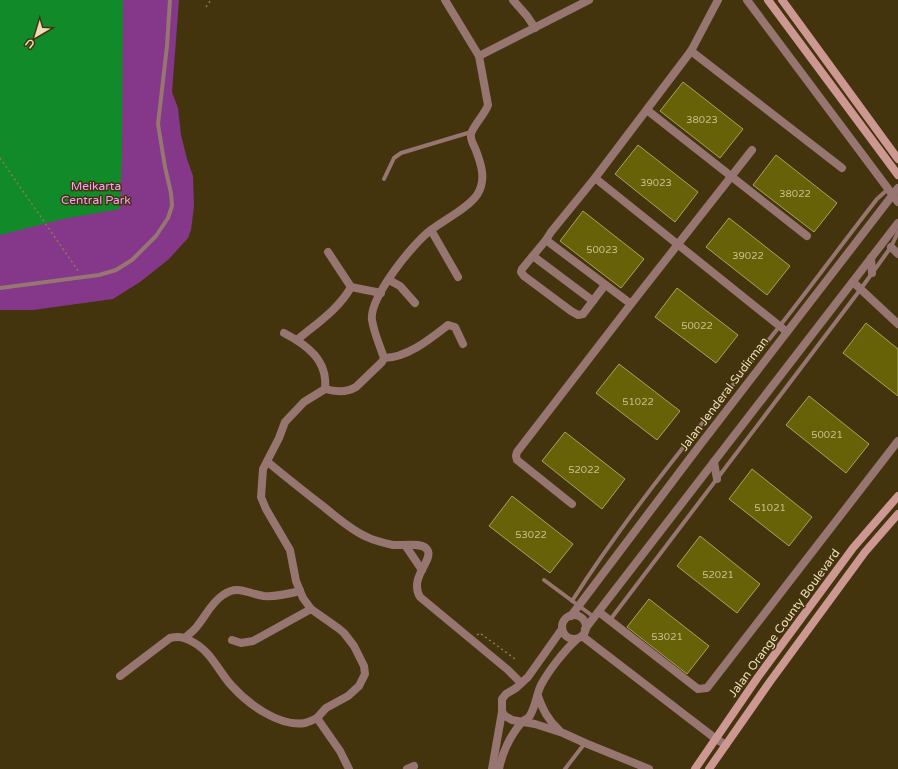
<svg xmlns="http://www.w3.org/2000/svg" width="898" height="769" font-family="'Varela Round',sans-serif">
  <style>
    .green { fill: #853789 }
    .water { fill: #118b2a }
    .building { fill: #676107; stroke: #a9a45a }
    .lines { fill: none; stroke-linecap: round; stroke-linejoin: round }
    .path { stroke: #8b7b56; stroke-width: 1.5; stroke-dasharray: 2 3; stroke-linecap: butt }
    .service { stroke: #977571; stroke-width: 4 }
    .minor { stroke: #977571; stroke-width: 8 }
    .tertiary { stroke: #977571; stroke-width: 8 }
    .secondary { stroke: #cd9792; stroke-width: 8 }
    .labels { text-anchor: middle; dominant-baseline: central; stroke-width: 3; stroke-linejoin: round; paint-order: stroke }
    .number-label { font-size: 10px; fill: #ccbe8e }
    .park-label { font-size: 12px; fill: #f79efb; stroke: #44340d }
    .street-label { font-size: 12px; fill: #edb; stroke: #44340d }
  </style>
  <rect width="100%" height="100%" fill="#44340d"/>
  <path class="green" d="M0,0H179L172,92L178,108L181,135L187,159L193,176L194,206L191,230L188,238L169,259L140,282L113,299L33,310H0Z"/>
  <path class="water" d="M0,0H123L122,153L120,209L63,219L0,235Z"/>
  <g class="building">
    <path d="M683,82L743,129L720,158L660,111Z"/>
    <path d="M638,145L698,192L675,222L615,174Z"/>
    <path d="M776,155L837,203L814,232L753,185Z"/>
    <path d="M583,211L644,259L621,288L560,241Z"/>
    <path d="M729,218L790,266L767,295L706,247Z"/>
    <path d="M677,288L738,335L716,363L655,317Z"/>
    <path d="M866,323L898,349V396L843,353Z"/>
    <path d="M619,364L680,411L657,440L596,393Z"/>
    <path d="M809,396L869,444L846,473L786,425Z"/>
    <path d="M565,432L625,479L602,509L542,461Z"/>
    <path d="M752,469L812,517L789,546L729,499Z"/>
    <path d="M512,496L573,544L550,573L489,526Z"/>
    <path d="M700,536L760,584L737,613L677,566Z"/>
    <path d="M649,599L709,646L687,674L627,627Z"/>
  </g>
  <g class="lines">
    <g class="path">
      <path d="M206,7L211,0"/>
      <path d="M0,158L79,272"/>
      <path d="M477,635L480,633L515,659"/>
    </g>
    <g class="service">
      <path d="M384,179L394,158L401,153L471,132"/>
      <path d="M0,288L99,275L116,270L132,260L156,236L168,218L172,206L171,193L165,167L158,124L167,46L170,0"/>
      <path d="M544,580L594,617"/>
      <path d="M572,601C628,513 695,433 759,352C800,302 837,250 877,199L888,189"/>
      <path d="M610,620L860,290L891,247L898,232"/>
      <path d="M565,769L585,743"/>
    </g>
    <g class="minor">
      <path d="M445,0L479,56"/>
      <path d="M513,0L527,16L535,28"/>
      <path d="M747,0L898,202"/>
      <path d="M691,51L842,168"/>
      <path d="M647,110L807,236"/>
      <path d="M595,178L787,332"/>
      <path d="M431,230L458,277"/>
      <path d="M546,240L522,269L521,272L524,276L571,311L578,315L583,314L605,285"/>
      <path d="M891,247L898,254"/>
      <path d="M328,252L351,287L381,293"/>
      <path d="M533,256L593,301"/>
      <path d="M389,280L400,286L415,303"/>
      <path d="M853,282L898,324"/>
      <path d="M631,304L752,150"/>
      <path d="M284,333C307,345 328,360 325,389"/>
      <path d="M297,340C316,324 339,309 351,287"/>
      <path d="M384,358C407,358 430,339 448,325L455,327L463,344"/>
      <path d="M269,463C287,478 306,493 324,507C338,518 351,530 367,537C375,541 384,543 393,545C402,546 424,541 428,551C432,562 409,578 420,597L508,670L521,683"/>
      <path d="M572,504L517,460L516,456L517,452L631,304L546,240L551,232L595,178L691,51L718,0"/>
      <path d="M405,545L422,570"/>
      <path d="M599,612L698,689L707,688L898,441"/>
      <path d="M582,636L716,739L726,745"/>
      <path d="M185,638C189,634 195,630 198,625C206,615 212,602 223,595C238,584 248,594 264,596C276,597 288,594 300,591"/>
      <path d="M232,640L241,643L253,641L311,609"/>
      <path d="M120,676L170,638C179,636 183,637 191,641C211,651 217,669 231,685C248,704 279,727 305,723C309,722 313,720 317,718"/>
      <path d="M349,769L340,751L317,718L326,708L348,696L359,686L365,674L364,666L354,646L344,633L338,628L311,609L303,598L296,581L290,550L266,509L261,497L263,469L279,438L285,422L304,402L325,389C336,392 346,393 356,387L382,362L384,358C380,346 374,333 372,320C369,298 413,243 431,230C445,219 467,209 477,195C487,180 481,163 475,148C473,144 470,139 471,134C473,126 485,114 488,105L479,56L589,0"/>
      <path d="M407,769L414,766"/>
    </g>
    <g class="tertiary">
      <path d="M871,258L872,273"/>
      <path d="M714,462L717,479"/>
      <circle cx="574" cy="627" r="12"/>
      <path d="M571,616L700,445L898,188"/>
      <path d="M562,629L528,677L516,688L506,694L502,699V712L505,716L512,720L535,724L563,733L585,743L649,769"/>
      <path d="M585,629L898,223"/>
      <path d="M538,696C543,710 548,720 559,730"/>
      <path d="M492,769L502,712"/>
      <path d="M499,769C502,753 511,734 522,722C524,720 527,719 529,717C536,707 536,695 541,685C549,670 564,651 577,639"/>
    </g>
    <g class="secondary">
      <path d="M768,0L898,175"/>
      <path d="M782,0L898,159"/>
      <path d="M695,769L758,677L853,548L898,496"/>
      <path d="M709,769L769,683L865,552L898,514"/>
    </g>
  </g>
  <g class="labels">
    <g class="number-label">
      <text x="702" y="120">38023</text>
      <text x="656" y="183">39023</text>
      <text x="795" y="194">38022</text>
      <text x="602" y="250">50023</text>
      <text x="748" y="256">39022</text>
      <text x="697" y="326">50022</text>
      <text x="638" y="402">51022</text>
      <text x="827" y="435">50021</text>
      <text x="584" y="470">52022</text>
      <text x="770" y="508">51021</text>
      <text x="531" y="535">53022</text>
      <text x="718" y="575">52021</text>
      <text x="667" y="637">53021</text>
    </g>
    <g class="park-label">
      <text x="96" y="186">Meikarta<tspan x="96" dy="14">Central Park</tspan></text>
    </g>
    <g class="street-label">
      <text transform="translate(724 394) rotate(-53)">Jalan Jenderal Sudirman</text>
      <text transform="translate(784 623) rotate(-54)">Jalan Orange County Boulevard</text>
    </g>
  </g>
  <g transform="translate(36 36) rotate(218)" stroke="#44340d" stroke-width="3" paint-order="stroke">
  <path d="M0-3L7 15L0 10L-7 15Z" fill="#eeddbb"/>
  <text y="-6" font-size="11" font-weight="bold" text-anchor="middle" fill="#eeddbb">U</text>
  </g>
</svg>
